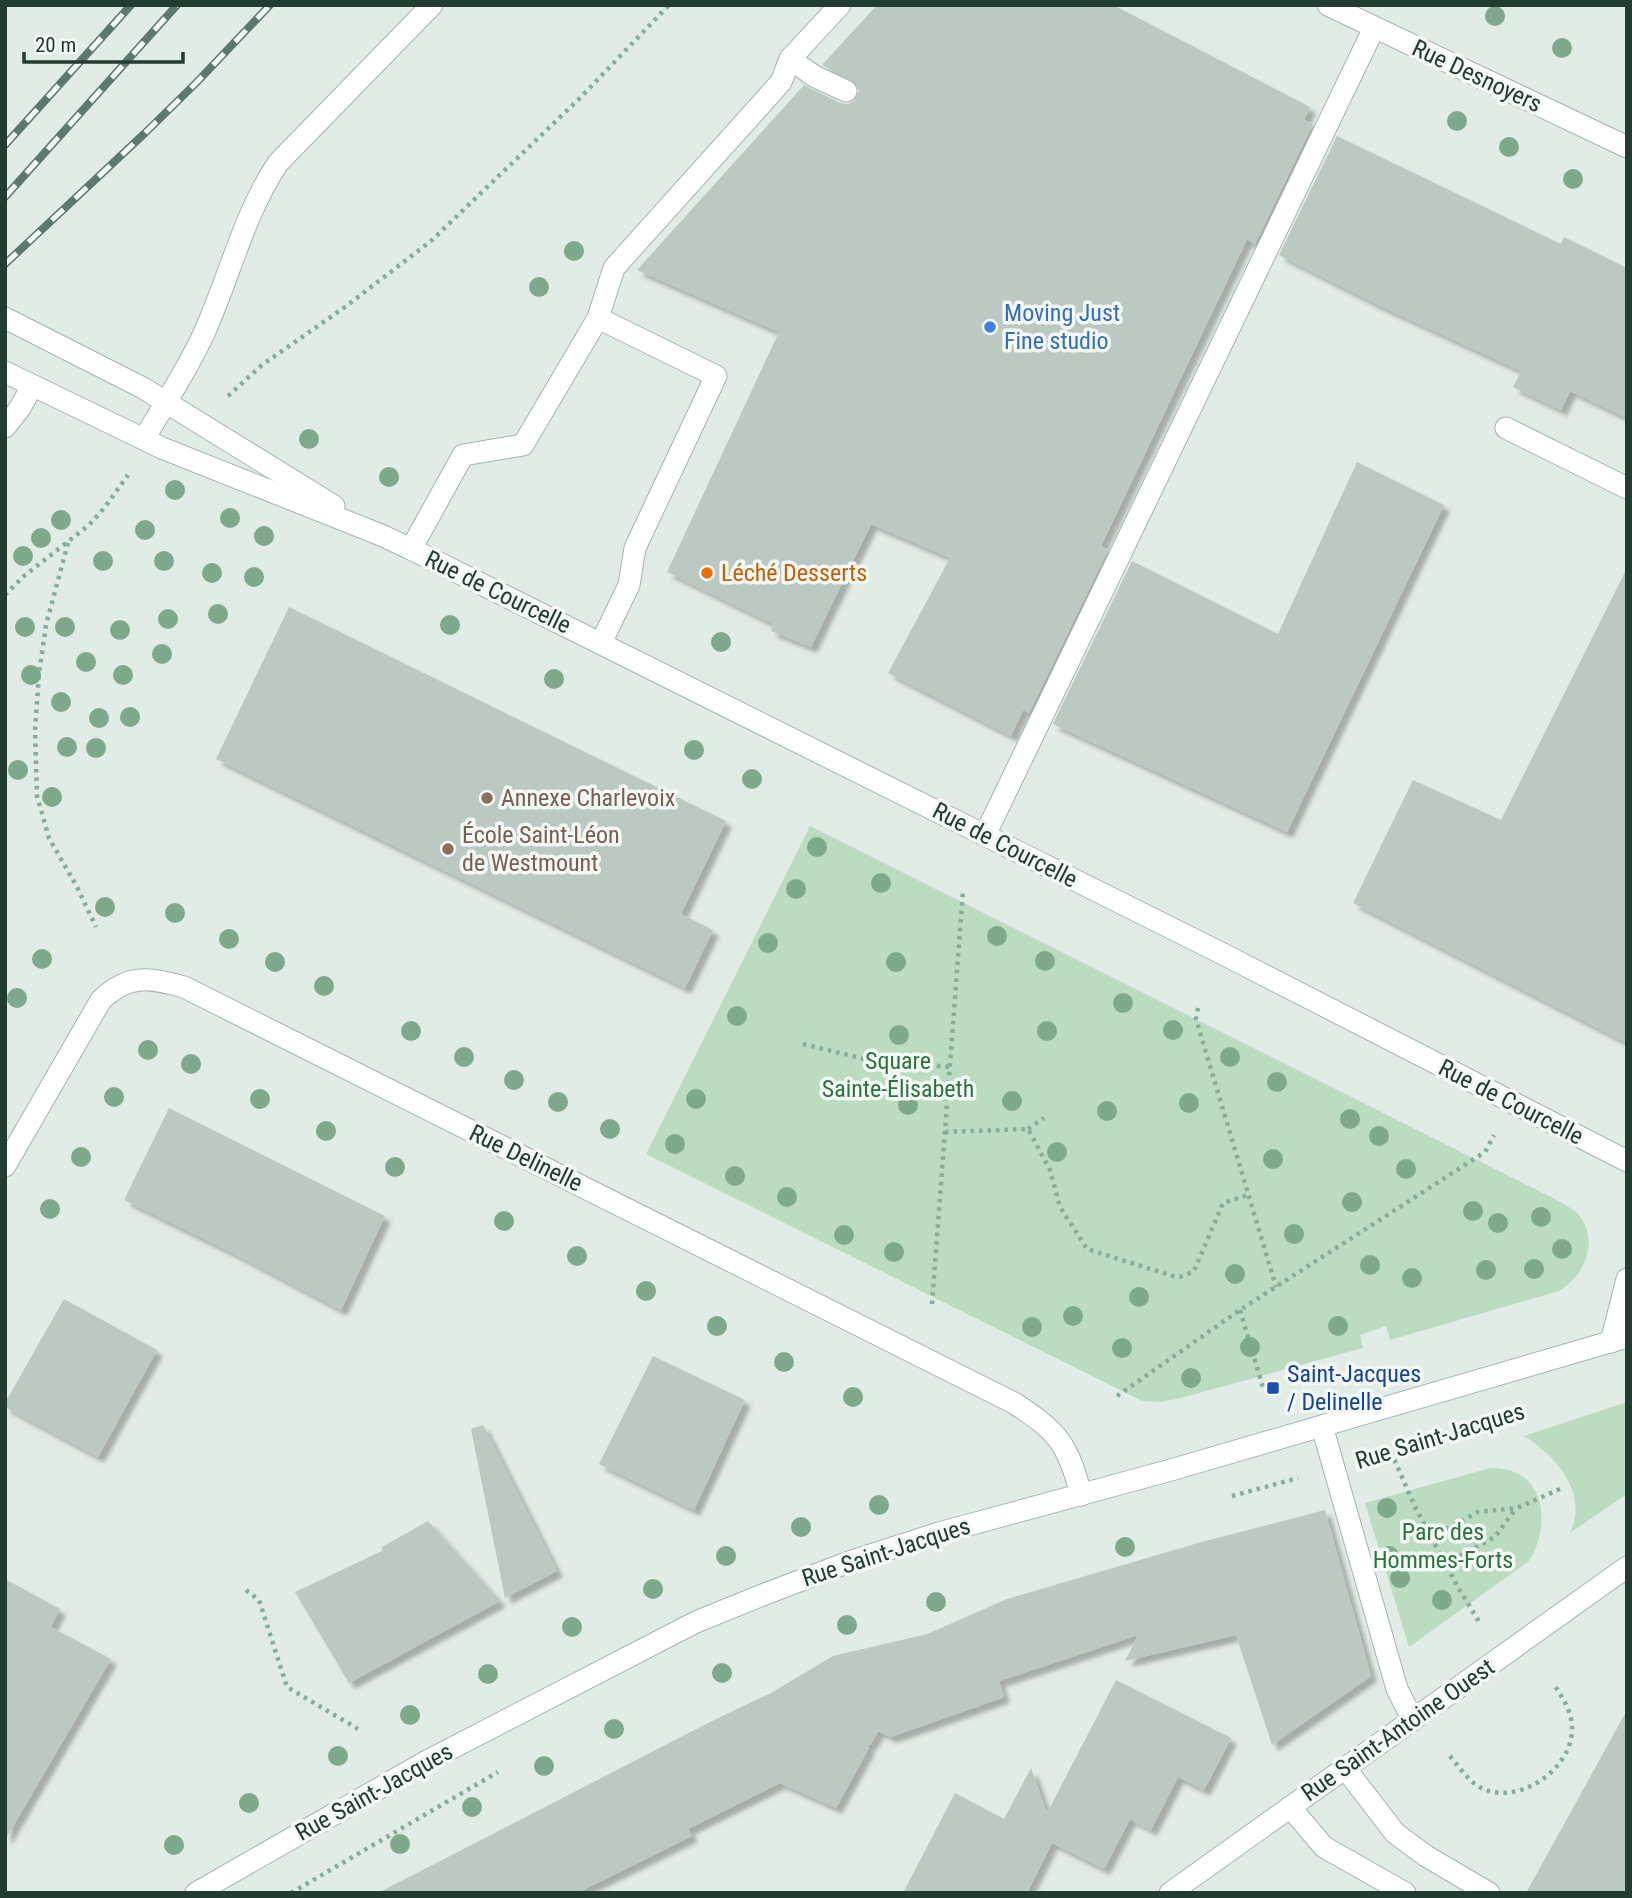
<svg xmlns="http://www.w3.org/2000/svg" width="1632" height="1898" font-family="'Roboto Condensed',sans-serif">
  <style>
    .green { fill: #bcdcc1 }
    .building { fill: #bbc9c2; filter: url(#shadow) }
    .lines { fill: none; stroke-linecap: round; stroke-linejoin: round }
    .lane-casing { stroke: #a5b4ac; stroke-width: 23 }
    .street-casing { stroke: #a5b4ac; stroke-width: 23 }
    .secondary-casing { stroke: #a1b7ad; stroke-width: 23 }
    .path { stroke: #84ae9c; stroke-width: 4.5; stroke-dasharray: 3.5 5; stroke-linecap: butt }
    .lane { stroke: #fff; stroke-width: 21 }
    .street { stroke: #fff; stroke-width: 21 }
    .secondary { stroke: #fff; stroke-width: 21 }
    .rail-casing { stroke: #5d786e; stroke-width: 8 }
    .rail { stroke: #f3f8f5; stroke-width: 5; stroke-dasharray: 16; stroke-linecap: butt }
    .tree { fill: #7fa98b }
    .shop-dot { fill: #3f7fe0; stroke: #f3f8f5; stroke-width: 2.5 }
    .food-dot { fill: #e8710a; stroke: #f3f8f5; stroke-width: 2.5 }
    .education-dot { fill: #8d6e63; stroke: #f3f8f5; stroke-width: 2.5 }
    .transit-dot { fill: #1a4fb4; stroke: #f3f8f5; stroke-width: 2.5 }
    .labels { text-anchor: middle; dominant-baseline: central; stroke-width: 7; stroke-linejoin: round; paint-order: stroke }
    .street-label { font-size: 24px; fill: #233c32; stroke: #f3f8f5 }
    .shop-label { font-size: 24px; fill: #366cbe; stroke: #f3f8f5; text-anchor: start }
    .food-label { font-size: 24px; fill: #c56008; stroke: #f3f8f5; text-anchor: start }
    .education-label { font-size: 24px; fill: #785e54; stroke: #f3f8f5; text-anchor: start }
    .park-label { font-size: 24px; fill: #2e7241; stroke: #f3f8f5 }
    .transit-label { font-size: 24px; fill: #164399; stroke: #f3f8f5; text-anchor: start }
  </style>
  <defs>
    <filter id="shadow"><feDropShadow dx="6" dy="6" stdDeviation="2" flood-color="#0004"/></filter>
  </defs>
  <rect width="100%" height="100%" fill="#e2ece6"/>
  <g class="green">
    <path d="M810,826L1559,1201C1565,1205 1573,1209 1578,1214C1600,1240 1585,1276 1559,1291L1390,1340L1386,1326L1360,1335L1363,1348L1177,1399L1159,1402L1142,1401L646,1154Z"/>
    <path d="M1627,1402V1494L1570,1533C1589,1493 1556,1456 1524,1436Z"/>
    <path d="M1490,1468C1544,1466 1553,1523 1529,1561L1409,1647L1365,1503Z"/>
  </g>
  <g class="building">
    <path d="M877,5H1113L1310,107L1304,120L1313,124L1255,244L1247,239L1101,546L1108,550L1029,713L1023,710L1011,736L888,673L950,558L871,524L811,647L771,631L773,624L667,572L779,332L637,270L804,85L840,103L848,104L854,101L859,91L856,83L822,65Z"/>
    <path d="M1337,136L1561,244L1564,237L1627,268V418L1570,391L1561,410L1513,387L1521,371L1376,304L1279,255Z"/>
    <path d="M1357,462L1444,505L1287,832L1053,724L1132,561L1278,634Z"/>
    <path d="M1627,568V1043L1353,903L1413,780L1501,820Z"/>
    <path d="M289,607L726,821L681,914L713,930L685,988L216,759Z"/>
    <path d="M169,1108L385,1216L341,1310L233,1253L124,1200Z"/>
    <path d="M64,1299L157,1350L98,1457L5,1407V1403Z"/>
    <path d="M653,1356L745,1400L694,1510L599,1464Z"/>
    <path d="M483,1425L557,1571L505,1598L471,1429Z"/>
    <path d="M1325,1510L1371,1676L1272,1745L1236,1635L1125,1661L1138,1635L999,1681L1004,1697L891,1737L878,1731L871,1744L866,1746L869,1748L836,1808L780,1783L688,1829L692,1836L577,1893H378L710,1722L771,1693L833,1656L927,1634L1007,1599L1198,1543Z"/>
    <path d="M428,1521L500,1601L349,1683L295,1592L382,1551V1547Z"/>
    <path d="M5,1579L60,1609L51,1627L111,1659L5,1840Z"/>
    <path d="M1116,1680L1231,1738L1204,1790L1178,1777L1151,1830L1130,1819L1104,1869L1052,1843L1027,1893H903L955,1793L1004,1819L1031,1768L1047,1813Z"/>
    <path d="M1627,1710V1893H1526Z"/>
  </g>
  <g class="lines">
    <g class="lane-casing">
      <g id="lane">
        <path d="M840,5L790,59L814,76L846,91"/>
        <path d="M598,318L614,268L781,82L790,59"/>
        <path d="M5,427L20,408L32,386"/>
        <path d="M1506,428L1627,488"/>
        <path d="M144,439C165,403 188,369 205,331C230,275 244,214 278,163L432,5"/>
        <path d="M411,549L463,455L523,445L598,318L716,376L635,548L629,585L601,643"/>
        <path d="M985,835L1374,28"/>
        <path d="M1322,1426L1397,1689L1413,1720"/>
        <path d="M1345,1768L1395,1833L1426,1856L1489,1893"/>
        <path d="M1290,1807L1324,1847L1405,1893"/>
      </g>
    </g>
    <g class="street-casing">
      <g id="street">
        <path d="M1328,5L1627,147"/>
        <path d="M5,318L143,388L334,506"/>
        <path d="M5,372L162,448L381,535L411,549L1221,953L1627,1161"/>
        <path d="M5,1166L101,1000C129,973 150,978 184,987L1014,1403C1057,1431 1068,1443 1081,1495"/>
      </g>
    </g>
    <g class="secondary-casing">
      <g id="secondary">
        <path d="M1611,1342L1627,1279"/>
        <path d="M196,1893L427,1761L696,1622L765,1594L849,1562L939,1533L1171,1470L1627,1337"/>
        <path d="M1170,1893L1627,1567"/>
      </g>
    </g>
    <g class="path">
      <path d="M228,396L262,365L345,307L431,241L580,98L669,5"/>
      <path d="M68,543L46,625L39,674L35,731L37,796L49,838L77,887L96,927"/>
      <path d="M5,595L24,576L89,525L105,507L128,475"/>
      <path d="M1198,1008L1196,1019L1276,1287"/>
      <path d="M803,1044L869,1060L950,1067"/>
      <path d="M1028,1129L1044,1118"/>
      <path d="M945,1132L1028,1129L1050,1170L1060,1207L1087,1249L1176,1277L1184,1276L1194,1271L1223,1203L1248,1195"/>
      <path d="M932,1304L963,891"/>
      <path d="M1240,1310L1264,1391"/>
      <path d="M1117,1396L1240,1310L1485,1152L1494,1135"/>
      <path d="M1391,1452L1416,1509L1459,1589L1481,1625"/>
      <path d="M1371,1458L1489,1421"/>
      <path d="M1232,1496L1298,1478"/>
      <path d="M1431,1537L1478,1512L1517,1508L1560,1489"/>
      <path d="M1445,1564L1495,1537L1516,1508"/>
      <path d="M246,1590L259,1600L287,1687L358,1729"/>
      <path d="M1450,1756C1458,1766 1466,1777 1476,1785C1513,1810 1573,1771 1572,1728C1572,1711 1562,1697 1553,1683"/>
      <path d="M291,1893L498,1772"/>
    </g>
    <use href="#lane" class="lane"/>
    <use href="#street" class="street"/>
    <use href="#secondary" class="secondary"/>
    <g class="rail-casing">
      <g id="rail">
        <path d="M5,145L131,5"/>
        <path d="M5,197L177,5"/>
        <path d="M5,264L144,134L196,83L270,5"/>
      </g>
    </g>
    <use href="#rail" class="rail"/>
  </g>
  <g class="tree">
    <circle cx="1495" cy="16" r="10"/>
    <circle cx="1562" cy="48" r="10"/>
    <circle cx="1457" cy="121" r="10"/>
    <circle cx="1509" cy="147" r="10"/>
    <circle cx="1573" cy="179" r="10"/>
    <circle cx="574" cy="251" r="10"/>
    <circle cx="539" cy="287" r="10"/>
    <circle cx="309" cy="439" r="10"/>
    <circle cx="389" cy="477" r="10"/>
    <circle cx="175" cy="490" r="10"/>
    <circle cx="230" cy="518" r="10"/>
    <circle cx="61" cy="520" r="10"/>
    <circle cx="145" cy="530" r="10"/>
    <circle cx="264" cy="536" r="10"/>
    <circle cx="41" cy="538" r="10"/>
    <circle cx="23" cy="556" r="10"/>
    <circle cx="103" cy="561" r="10"/>
    <circle cx="164" cy="561" r="10"/>
    <circle cx="212" cy="573" r="10"/>
    <circle cx="254" cy="577" r="10"/>
    <circle cx="218" cy="614" r="10"/>
    <circle cx="168" cy="619" r="10"/>
    <circle cx="450" cy="625" r="10"/>
    <circle cx="25" cy="627" r="10"/>
    <circle cx="65" cy="627" r="10"/>
    <circle cx="120" cy="630" r="10"/>
    <circle cx="721" cy="642" r="10"/>
    <circle cx="162" cy="654" r="10"/>
    <circle cx="86" cy="662" r="10"/>
    <circle cx="31" cy="675" r="10"/>
    <circle cx="123" cy="675" r="10"/>
    <circle cx="554" cy="679" r="10"/>
    <circle cx="61" cy="702" r="10"/>
    <circle cx="130" cy="717" r="10"/>
    <circle cx="99" cy="718" r="10"/>
    <circle cx="67" cy="747" r="10"/>
    <circle cx="96" cy="748" r="10"/>
    <circle cx="694" cy="750" r="10"/>
    <circle cx="18" cy="770" r="10"/>
    <circle cx="752" cy="779" r="10"/>
    <circle cx="52" cy="797" r="10"/>
    <circle cx="817" cy="847" r="10"/>
    <circle cx="881" cy="883" r="10"/>
    <circle cx="796" cy="889" r="10"/>
    <circle cx="105" cy="907" r="10"/>
    <circle cx="175" cy="913" r="10"/>
    <circle cx="997" cy="936" r="10"/>
    <circle cx="229" cy="939" r="10"/>
    <circle cx="768" cy="943" r="10"/>
    <circle cx="42" cy="959" r="10"/>
    <circle cx="1045" cy="961" r="10"/>
    <circle cx="275" cy="962" r="10"/>
    <circle cx="896" cy="962" r="10"/>
    <circle cx="324" cy="986" r="10"/>
    <circle cx="17" cy="998" r="10"/>
    <circle cx="1123" cy="1003" r="10"/>
    <circle cx="737" cy="1016" r="10"/>
    <circle cx="1173" cy="1030" r="10"/>
    <circle cx="411" cy="1031" r="10"/>
    <circle cx="1047" cy="1031" r="10"/>
    <circle cx="899" cy="1035" r="10"/>
    <circle cx="148" cy="1050" r="10"/>
    <circle cx="464" cy="1057" r="10"/>
    <circle cx="1230" cy="1057" r="10"/>
    <circle cx="191" cy="1064" r="10"/>
    <circle cx="514" cy="1080" r="10"/>
    <circle cx="1277" cy="1082" r="10"/>
    <circle cx="114" cy="1097" r="10"/>
    <circle cx="260" cy="1099" r="10"/>
    <circle cx="696" cy="1099" r="10"/>
    <circle cx="1012" cy="1101" r="10"/>
    <circle cx="558" cy="1102" r="10"/>
    <circle cx="1189" cy="1103" r="10"/>
    <circle cx="908" cy="1105" r="10"/>
    <circle cx="1107" cy="1111" r="10"/>
    <circle cx="1350" cy="1119" r="10"/>
    <circle cx="610" cy="1129" r="10"/>
    <circle cx="326" cy="1131" r="10"/>
    <circle cx="1379" cy="1136" r="10"/>
    <circle cx="675" cy="1144" r="10"/>
    <circle cx="1057" cy="1152" r="10"/>
    <circle cx="81" cy="1157" r="10"/>
    <circle cx="1273" cy="1159" r="10"/>
    <circle cx="395" cy="1167" r="10"/>
    <circle cx="1406" cy="1169" r="10"/>
    <circle cx="735" cy="1176" r="10"/>
    <circle cx="787" cy="1197" r="10"/>
    <circle cx="1352" cy="1202" r="10"/>
    <circle cx="50" cy="1209" r="10"/>
    <circle cx="1473" cy="1211" r="10"/>
    <circle cx="1541" cy="1217" r="10"/>
    <circle cx="504" cy="1221" r="10"/>
    <circle cx="1498" cy="1223" r="10"/>
    <circle cx="1294" cy="1234" r="10"/>
    <circle cx="844" cy="1235" r="10"/>
    <circle cx="1562" cy="1249" r="10"/>
    <circle cx="894" cy="1252" r="10"/>
    <circle cx="577" cy="1256" r="10"/>
    <circle cx="1370" cy="1265" r="10"/>
    <circle cx="1534" cy="1269" r="10"/>
    <circle cx="1486" cy="1270" r="10"/>
    <circle cx="1235" cy="1274" r="10"/>
    <circle cx="1412" cy="1278" r="10"/>
    <circle cx="646" cy="1291" r="10"/>
    <circle cx="1139" cy="1297" r="10"/>
    <circle cx="1073" cy="1316" r="10"/>
    <circle cx="717" cy="1326" r="10"/>
    <circle cx="1338" cy="1326" r="10"/>
    <circle cx="1032" cy="1327" r="10"/>
    <circle cx="1250" cy="1347" r="10"/>
    <circle cx="1122" cy="1348" r="10"/>
    <circle cx="784" cy="1362" r="10"/>
    <circle cx="1191" cy="1378" r="10"/>
    <circle cx="853" cy="1397" r="10"/>
    <circle cx="879" cy="1505" r="10"/>
    <circle cx="1387" cy="1508" r="10"/>
    <circle cx="801" cy="1527" r="10"/>
    <circle cx="1125" cy="1547" r="10"/>
    <circle cx="726" cy="1556" r="10"/>
    <circle cx="1389" cy="1556" r="10"/>
    <circle cx="1400" cy="1578" r="10"/>
    <circle cx="653" cy="1589" r="10"/>
    <circle cx="1442" cy="1600" r="10"/>
    <circle cx="936" cy="1602" r="10"/>
    <circle cx="847" cy="1625" r="10"/>
    <circle cx="572" cy="1627" r="10"/>
    <circle cx="722" cy="1673" r="10"/>
    <circle cx="488" cy="1674" r="10"/>
    <circle cx="410" cy="1715" r="10"/>
    <circle cx="614" cy="1729" r="10"/>
    <circle cx="338" cy="1756" r="10"/>
    <circle cx="544" cy="1766" r="10"/>
    <circle cx="249" cy="1803" r="10"/>
    <circle cx="472" cy="1807" r="10"/>
    <circle cx="400" cy="1844" r="10"/>
    <circle cx="174" cy="1845" r="10"/>
  </g>
  <circle class="shop-dot" cx="990" cy="327" r="7"/>
  <circle class="food-dot" cx="707" cy="573" r="7"/>
  <g class="education-dot">
    <circle cx="487" cy="798" r="7"/>
    <circle cx="448" cy="849" r="7"/>
  </g>
  <rect class="transit-dot" x="1266" y="1381" width="14" height="14" rx="3.5"/>
  <g class="labels">
    <g class="street-label">
      <text transform="translate(1477 76) rotate(25)">Rue Desnoyers</text>
      <text transform="translate(498 592) rotate(26)">Rue de Courcelle</text>
      <text transform="translate(1005 845) rotate(27)">Rue de Courcelle</text>
      <text transform="translate(1511 1102) rotate(27)">Rue de Courcelle</text>
      <text transform="translate(526 1158) rotate(26)">Rue Delinelle</text>
      <text transform="translate(1440 1436) rotate(-17)">Rue Saint-Jacques</text>
      <text transform="translate(886 1552) rotate(-18)">Rue Saint-Jacques</text>
      <text transform="translate(1398 1730) rotate(-35)">Rue Saint-Antoine Ouest</text>
      <text transform="translate(374 1792) rotate(-29)">Rue Saint-Jacques</text>
    </g>
    <g class="shop-label">
      <text x="1004" y="313">Moving Just<tspan x="1004" dy="28">Fine studio</tspan></text>
    </g>
    <g class="food-label">
      <text x="721" y="573">Léché Desserts</text>
    </g>
    <g class="education-label">
      <text x="501" y="798">Annexe Charlevoix</text>
      <text x="462" y="835">École Saint-Léon<tspan x="462" dy="28">de Westmount</tspan></text>
    </g>
    <g class="park-label">
      <text x="898" y="1061">Square<tspan x="898" dy="28">Sainte-Élisabeth</tspan></text>
      <text x="1443" y="1532">Parc des<tspan x="1443" dy="28">Hommes-Forts</tspan></text>
    </g>
    <g class="transit-label">
      <text x="1287" y="1374">Saint-Jacques<tspan x="1287" dy="28">/ Delinelle</tspan></text>
    </g>
  </g>
  <rect width="1632" height="1898" fill="none" stroke="#233c32" stroke-width="14"/>
  <path d="M24 52v10h159v-10" fill="none" stroke="#233c32" stroke-width="3.5"/>
  <text x="35" y="52" font-size="21" fill="#233c32" stroke="#f3f8f5" stroke-width="5" paint-order="stroke">20 m</text>
</svg>
